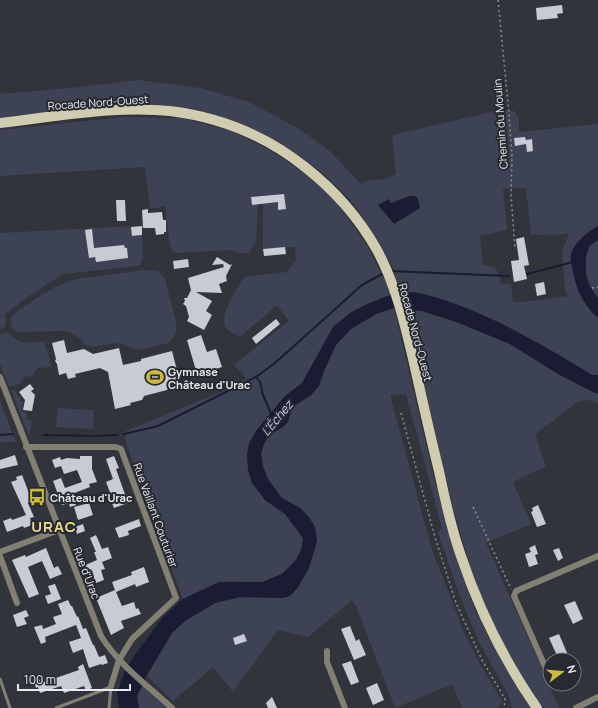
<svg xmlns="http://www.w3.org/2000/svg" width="598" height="708" font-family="Manrope,sans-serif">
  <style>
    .green { fill: #3e4255; fill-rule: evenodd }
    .water { fill: #191c33 }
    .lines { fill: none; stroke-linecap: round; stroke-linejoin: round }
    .stream { stroke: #191c33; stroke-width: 2 }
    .building { fill: #c8cad4 }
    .path { stroke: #8d8e94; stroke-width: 1.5; stroke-dasharray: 2 3; stroke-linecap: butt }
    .lane { stroke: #828073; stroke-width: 3 }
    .street { stroke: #828073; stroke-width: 6 }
    .primary { stroke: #cfccb0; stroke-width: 10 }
    .labels { text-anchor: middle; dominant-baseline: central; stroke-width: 4; stroke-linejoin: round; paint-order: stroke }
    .street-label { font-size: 11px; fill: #eaebf0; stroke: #282a31 }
    .poi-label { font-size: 11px; font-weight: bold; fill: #eaebf0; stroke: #282a31; text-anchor: start }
    .water-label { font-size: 12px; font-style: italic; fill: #c5ccf7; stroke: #282a31 }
    .district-label { font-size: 15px; font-weight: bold; letter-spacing: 1px; fill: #e6dc8d; stroke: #282a31 }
  </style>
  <rect width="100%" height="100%" fill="#32343b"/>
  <g class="green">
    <path d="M139,80L200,88L249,102L301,130L330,151L361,184L366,181L385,179L396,174L392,135L496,111H514L519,117V132L598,124V226L586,234L570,256C575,279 579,302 598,318V375H592L541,344L403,293L390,295L367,304L350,313L333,327L302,383L284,397L275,408L256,431L265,500L285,514L303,538C301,560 284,577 263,582C251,585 233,579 220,582C208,585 194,594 183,599L146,501L125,439L126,431L233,387L246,378L234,365L289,321L277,305L240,337C236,335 230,332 227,329C217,316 237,290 244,277L287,272L296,260L295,247L263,249V204L278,202V209L286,208L284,194L251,197L252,205L258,204L256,242L255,245L248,253H238L232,250L176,253L172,250L170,245L165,206L150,209L145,167L0,176V130L123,117L181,118L231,131L268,149L309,176L336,202L367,245L383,278L396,276C389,258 380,244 370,229C364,220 358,209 351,201C303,148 235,111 163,105C109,101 54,112 0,118V94L70,88ZM526,188L531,235L569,234L562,251L565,290L568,296L523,302H513L511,285L501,283C499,270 497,267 483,265L480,236L507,230L503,189Z"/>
    <path d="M132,226V236L142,235L143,256L141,264L138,266L63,274L29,296L4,315L6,317L5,327L0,329V233Z"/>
    <path d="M598,240V298C588,288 579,257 590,246C592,243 596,242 598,240Z"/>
    <path d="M146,270L158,271L165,279L176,321V330L174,337L168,343L140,350L133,349L124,344L118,343L93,347L85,345L79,338L70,332L61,331L19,332C11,330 10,325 11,317C30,302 52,286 76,279Z"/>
    <path d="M394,308L434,478L460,568L474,608L489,638L509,674L531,708H512L510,698L478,640L459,594L438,532L442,528L406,394L390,395L432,550L463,630L480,664L502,701L498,708H462L452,684L395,708L357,608L352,600L308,637L278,630L233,692L213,667L173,701L147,676L172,633L185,621L215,603L240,597L282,598L290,596L298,587L309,568L300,508C294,504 286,502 281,497C266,483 253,455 268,436C271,433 275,432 278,430C288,425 290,416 292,407L310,396L319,386L324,371L336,345L351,329L376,314Z"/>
    <path d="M406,309L422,311L459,323L510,344L558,374L595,393H598V403L589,400L577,402L535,435L546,466L513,482L531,524L486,543L559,708H544C528,686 513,663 500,638C468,575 452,505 436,436C427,394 416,351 406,309Z"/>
    <path d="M8,332C19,346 27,343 44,341L52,367L38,368L34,372L33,377L26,376L23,378L22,383L9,387L0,364V334Z"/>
    <path d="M11,390L15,391L23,402L21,411L27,413V420L32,421L29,436Z"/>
    <path d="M0,401L16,442H0Z"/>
    <path d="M58,408L94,410L93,429L56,427Z"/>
    <path d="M143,685L167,708H139L137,696Z"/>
  </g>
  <g class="water">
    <path d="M410,196H415L418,199L420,208L394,224L378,205L389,199L391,203Z"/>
    <path d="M598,226V240L589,246L586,258V276L590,287L598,298V318C591,312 585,304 581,296C577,290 569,260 571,254C575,241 587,233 598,226Z"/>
    <path d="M414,292C475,304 539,343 592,375H598V393H595L558,374L510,344L459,323L422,311L394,308L376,314L351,329L336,345L324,371L319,386L310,396L292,407L288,422L283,427L269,435L265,442L261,453L263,466L268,479L282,498L300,508L309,517L315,527L317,541L309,568L298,587L290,596L282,598L240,597L215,603L185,621L172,633L148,673L137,696L139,708H119L117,693L124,673L132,659L162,618L183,599L220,582H262L282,574L296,560L302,548L303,538L285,514L265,500L252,483L248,470L247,455L249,443L256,431L275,408L284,397L302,383L333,327L350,313L367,304L390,295L403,293Z"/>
  </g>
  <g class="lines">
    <g class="stream">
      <path d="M390,271L509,276"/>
      <path d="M527,274L573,262"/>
      <path d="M256,377L260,382L263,395L272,416"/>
      <path d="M124,434L158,426L256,377L275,363L362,285L384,273"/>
      <path d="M0,435L13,434"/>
      <path d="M44,435L95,436L117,435"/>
    </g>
  </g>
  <g class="building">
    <path d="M562,5L563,13L557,14L558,18L537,20L536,8Z"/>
    <path d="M525,137L526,140L532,139L533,151L527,152L526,144L515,146L514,138Z"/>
    <path d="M284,194L286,209L278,210V202L252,205L251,197Z"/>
    <path d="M116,200H125L126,221H117Z"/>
    <path d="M148,209V213L162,212L163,220H166V232H164V234L156,235L155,228H143L142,210Z"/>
    <path d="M142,226V235L132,236L131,227Z"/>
    <path d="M92,229L94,248L124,245L125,248H127L128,258L96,262L95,257L89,258L85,230Z"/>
    <path d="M524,237L529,265L524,266L527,279L514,282L511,261L519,260L516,239Z"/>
    <path d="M285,247L286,254L264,256L263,249Z"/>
    <path d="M217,257L230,265L232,264L226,276L227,281L219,284L222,293L196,292L212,301L206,311L212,315L204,330L187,321L189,317L186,306L183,304L185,301L184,298H187L191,290L188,278L224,267L223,264L212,265Z"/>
    <path d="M188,259L189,267L174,269L173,261Z"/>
    <path d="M544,282L546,294L537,296L535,284Z"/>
    <path d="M276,319L280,324L256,344L252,338Z"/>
    <path d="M201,335L207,352L216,349L222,367L213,370L214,372L198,377L187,340Z"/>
    <path d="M64,340L67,353L84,349L93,354L119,348L123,365L141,361V359L172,351L180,382L170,385L167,390L144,396L142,400L130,403L131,405L115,409L108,372L100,368L75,374L76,377L68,379L66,373L59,375L57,364L55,361L56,359L52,343Z"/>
    <path d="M30,384L34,389L31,391L35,395L32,411L23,410L25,400L19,392Z"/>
    <path d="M15,455L18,465L0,469V460Z"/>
    <path d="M80,456H92V469L97,482L89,484L90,487L72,494L76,505L70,507L69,503L62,505L53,481L61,478L65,488L82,482L77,470L64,474L61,466L55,468L52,460L60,457L61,460L67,458L80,459Z"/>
    <path d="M114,456L119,468L116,469L128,503L114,508L109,496L111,495L106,482L113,479L106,459Z"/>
    <path d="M22,475L29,493L30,492L33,501L28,503L34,517L30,518L32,525L24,528L23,526L7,532L3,521L11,518L12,520L26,515L11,482L17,480L16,477Z"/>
    <path d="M89,503L93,515L78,520L74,507Z"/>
    <path d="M538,505L546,524L537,527L531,512L533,511L532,508Z"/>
    <path d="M139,519L141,526L128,531L129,535L119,538L115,528Z"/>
    <path d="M83,524L85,531L77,534L75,527Z"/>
    <path d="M96,535L102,549L108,547L112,558L102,562L105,569L101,570L104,580L96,583L90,569L85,571L83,566L97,560L94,552H96L90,538Z"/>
    <path d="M535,545L538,554L535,555L538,564L529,567L525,554L531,552L529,548Z"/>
    <path d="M46,548L54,568L58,566L62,574L50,579L42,561L28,567L39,594L29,598L12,560L25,555L26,557Z"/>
    <path d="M559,548L563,558L558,561L553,550Z"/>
    <path d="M144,567L149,582L136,587L135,584L116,592L122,606L134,602L136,609L138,608L141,614L121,621L124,628L111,635L96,598L115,590L112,582L132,575L131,572Z"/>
    <path d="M55,584L61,599L48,604L45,596L51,594L48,586Z"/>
    <path d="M68,600L71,606H72L77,617L78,616L83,629L86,628L93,645H94L99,657L105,655L108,663L102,665L101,664L89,668L83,649L73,653L69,642L81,638L76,625L45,637L46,642L41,644L34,627L42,625L43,629L56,624L53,617L62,614L58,604Z"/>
    <path d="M575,601L583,619L573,624L564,605Z"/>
    <path d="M26,610L29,616L24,618L27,624L17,627L13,615Z"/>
    <path d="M350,626L356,641L359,639L366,655L354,660L341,629Z"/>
    <path d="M244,634L247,641L235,645L233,638Z"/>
    <path d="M559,634L570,660H559L549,638Z"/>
    <path d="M351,661L359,682L351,685L342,664Z"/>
    <path d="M83,664L92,688L86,691L84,686L64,693L61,686L40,693L38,687L36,688L34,682L43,678L44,682L79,670L78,667Z"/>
    <path d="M377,683L384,700L373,705L366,688Z"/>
    <path d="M272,697L277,708H268L266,703Z"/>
  </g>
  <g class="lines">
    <g class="path">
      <path d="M498,0L509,114L512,157L511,195L515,248"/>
      <path d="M592,288L598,287"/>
      <path d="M401,413L435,537L456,603L482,660L505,699L504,708"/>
      <path d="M473,507L511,589"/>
    </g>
    <g class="lane">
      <path d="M0,679L10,708"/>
      <path d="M56,708L106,689L111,686"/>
      <path d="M109,708L111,686"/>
    </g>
    <g class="street">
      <path d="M0,377L101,636C119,665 147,685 172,708"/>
      <path d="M26,447H116L121,449L176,598L132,639L119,660L111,686"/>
      <path d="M0,552L59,530"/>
      <path d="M0,556L17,603"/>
      <path d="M327,651V662L345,708"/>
      <path d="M550,678L514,596L516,591L598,556"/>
      <path d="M576,708L598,697"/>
    </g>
    <path class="primary" d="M0,123C53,117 117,105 170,111C219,117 266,136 305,167C333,189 359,218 377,250C396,285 405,325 414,363C422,399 430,435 439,471C445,500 451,528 461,556C479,610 505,662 537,708"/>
  </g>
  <defs>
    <g id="stadium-bare" transform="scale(1.38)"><path d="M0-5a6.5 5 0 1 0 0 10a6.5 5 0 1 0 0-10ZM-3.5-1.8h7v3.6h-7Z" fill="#caba39" stroke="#282a31" stroke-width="2.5" paint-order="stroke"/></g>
    <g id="bus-bare" transform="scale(1.38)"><path d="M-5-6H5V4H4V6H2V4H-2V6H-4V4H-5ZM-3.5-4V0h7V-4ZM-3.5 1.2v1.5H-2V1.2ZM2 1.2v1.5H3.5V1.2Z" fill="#caba39" stroke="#282a31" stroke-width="2.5" paint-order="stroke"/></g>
  </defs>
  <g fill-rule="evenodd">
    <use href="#stadium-bare" x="155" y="377"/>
    <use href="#bus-bare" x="37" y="497"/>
  </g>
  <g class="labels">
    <g class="street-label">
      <text transform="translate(98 102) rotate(-4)">Rocade Nord-Ouest</text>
      <text transform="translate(500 124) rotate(-94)">Chemin du Moulin</text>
      <text transform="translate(416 332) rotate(75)">Rocade Nord-Ouest</text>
      <text transform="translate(156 515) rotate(70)">Rue Vaillant Couturier</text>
      <text transform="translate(87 573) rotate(69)">Rue d'Urac</text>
    </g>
    <g class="poi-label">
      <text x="168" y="371">Gymnase<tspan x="168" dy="13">Château d'Urac</tspan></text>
      <text x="50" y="497">Château d'Urac</text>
    </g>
    <g class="water-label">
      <text transform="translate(277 418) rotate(-50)">L'Échez</text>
    </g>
    <g class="district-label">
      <text x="54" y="526">URAC</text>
    </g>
  </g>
  <g transform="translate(562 672) rotate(74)"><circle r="19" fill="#282a31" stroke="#76777d"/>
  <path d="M0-3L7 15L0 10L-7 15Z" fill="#caba39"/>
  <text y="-6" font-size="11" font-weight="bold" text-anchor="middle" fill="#eaebf0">N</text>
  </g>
  <path d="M18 684v6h112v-6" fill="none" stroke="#eaebf0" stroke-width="2"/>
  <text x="24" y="684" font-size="12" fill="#eaebf0" stroke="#282a31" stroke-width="3" paint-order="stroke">100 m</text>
</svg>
